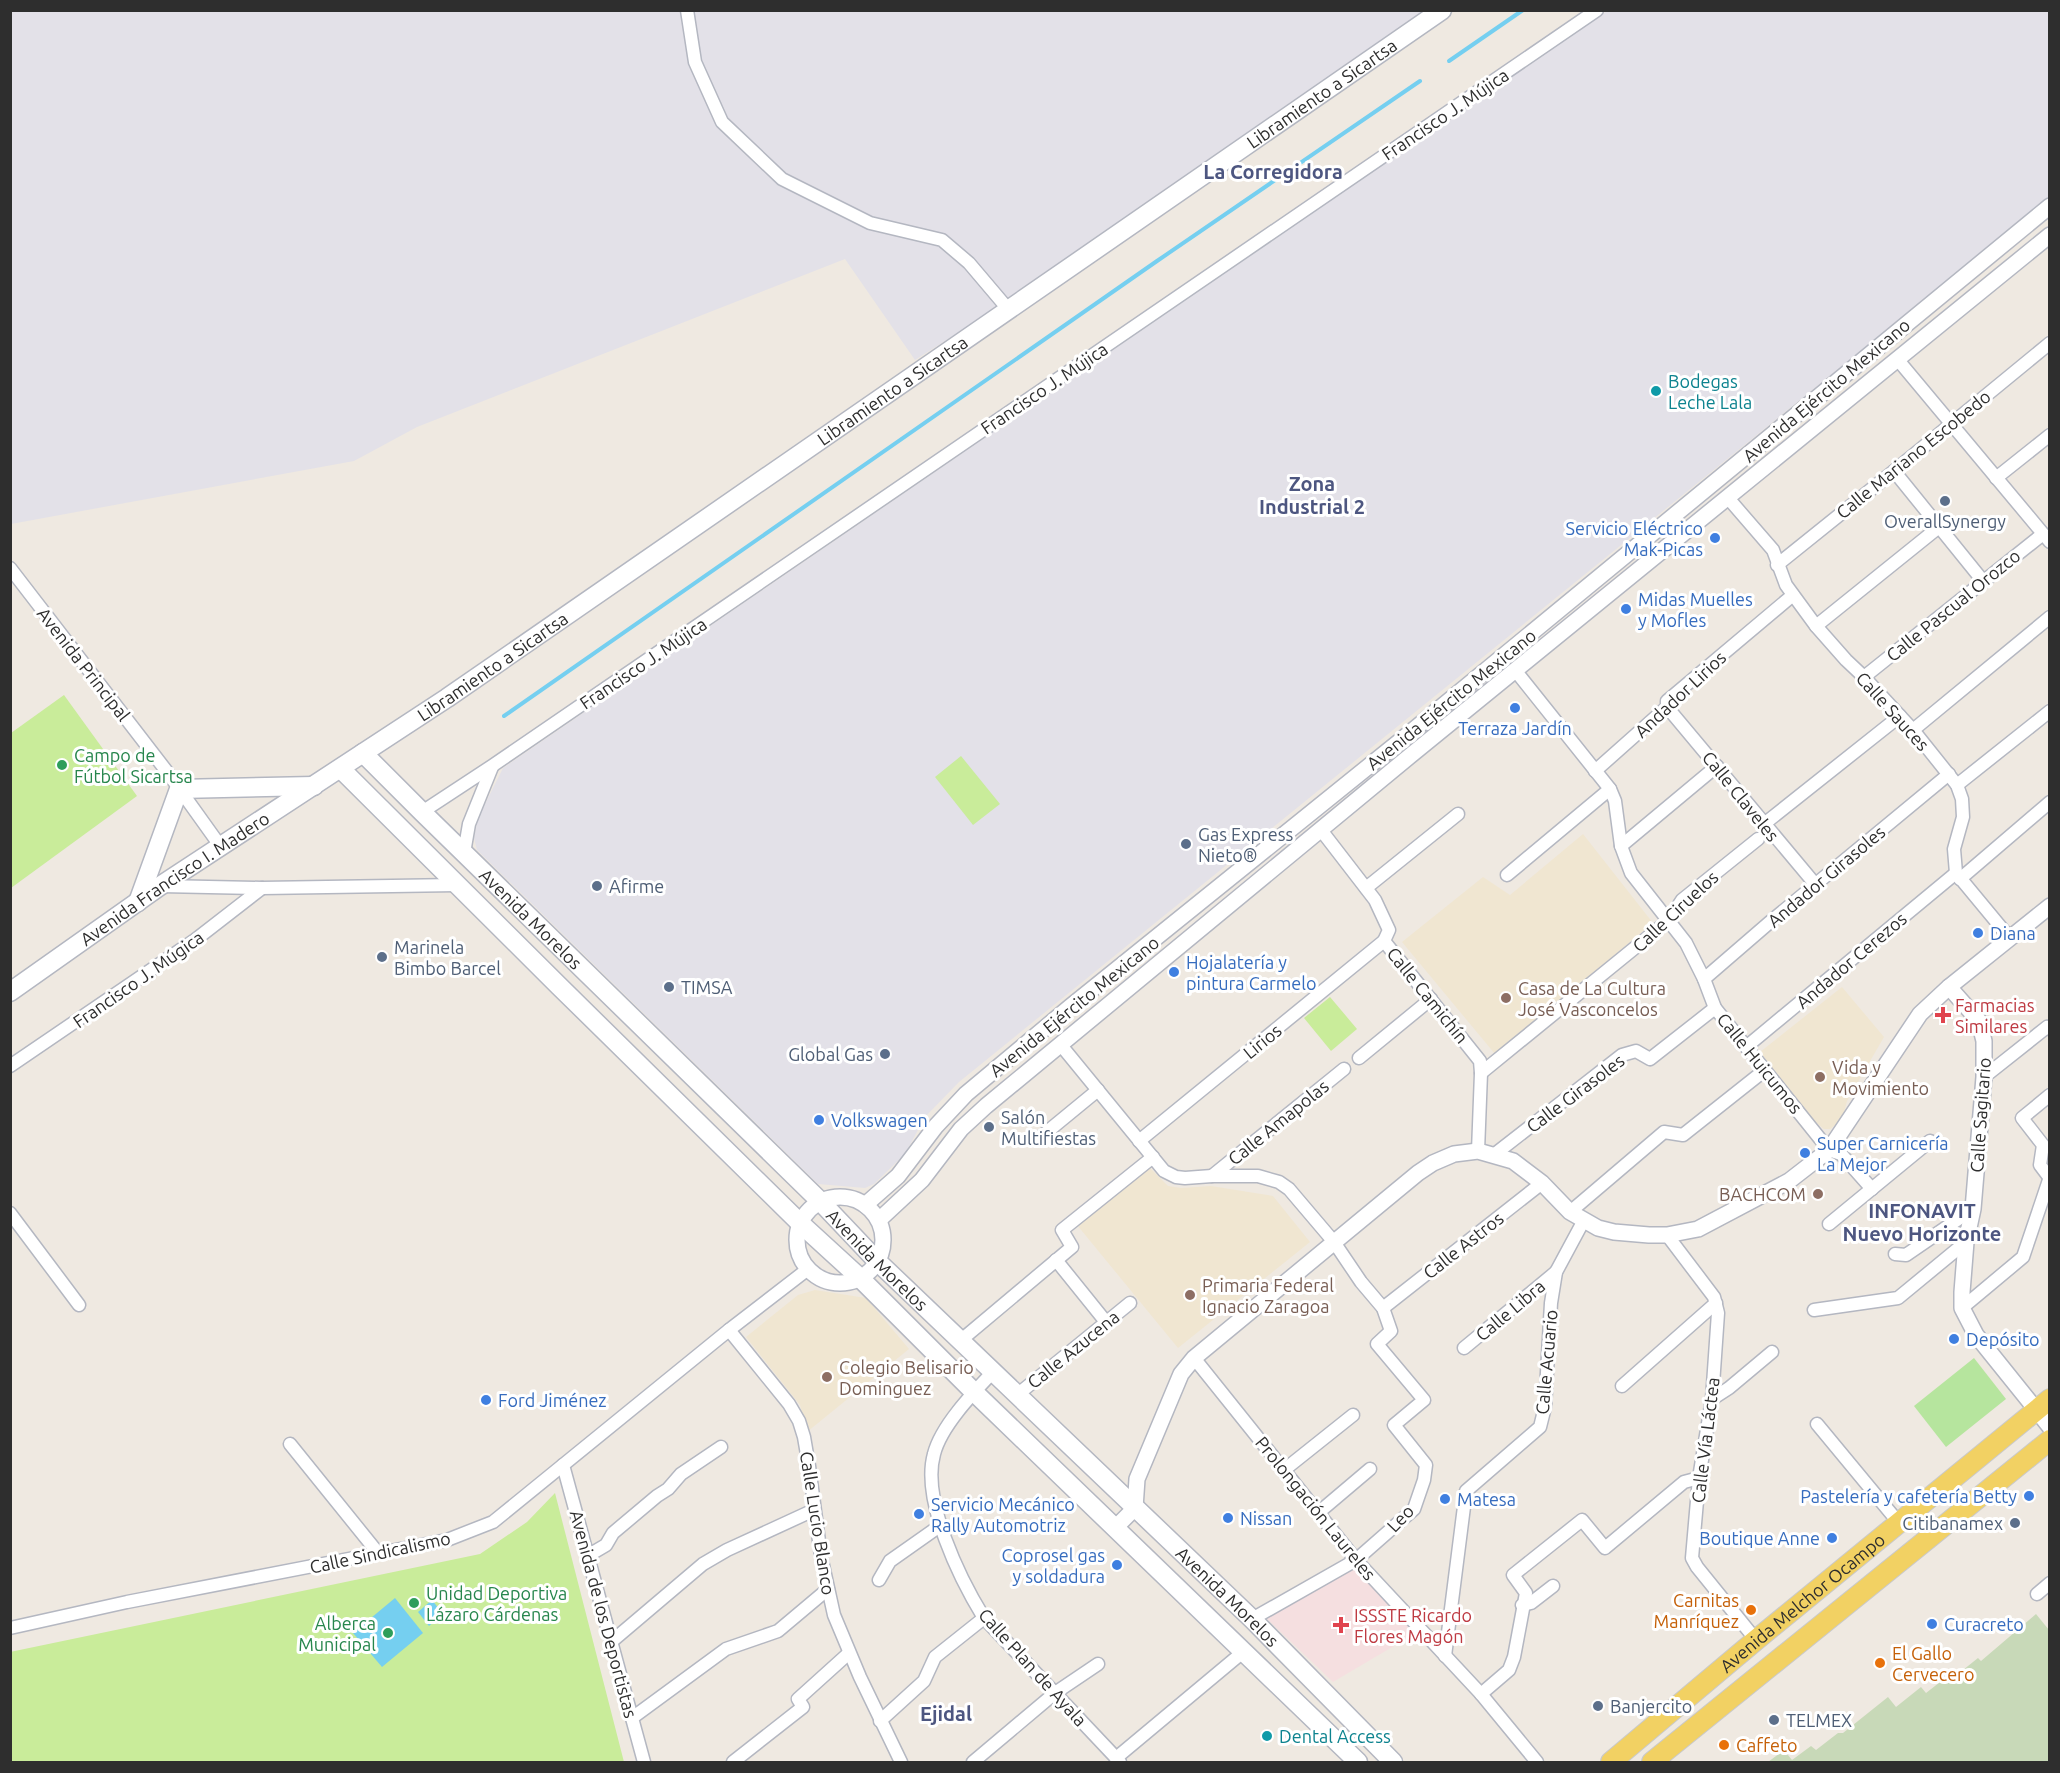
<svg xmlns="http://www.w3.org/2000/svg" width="2060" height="1773" font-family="Ubuntu,sans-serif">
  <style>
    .industrial { fill: #e3e1e8 }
    .education { fill: #f0e6d1 }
    .medical { fill: #f5dfe0 }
    .green { fill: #b6e59e }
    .cemetery { fill: #c8d9b8 }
    .pitch { fill: #c9ec9a }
    .water { fill: #75cff0 }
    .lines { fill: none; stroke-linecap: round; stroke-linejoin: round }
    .stream { stroke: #75cff0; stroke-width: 4 }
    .minor-casing { stroke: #b4b7c1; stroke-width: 15 }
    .tertiary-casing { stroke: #b4b7c1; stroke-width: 18 }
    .secondary-casing { stroke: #b4b7c1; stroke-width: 21 }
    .primary-casing { stroke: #c9c9c9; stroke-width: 22 }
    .minor { stroke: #fff; stroke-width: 12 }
    .tertiary { stroke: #fff; stroke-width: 15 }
    .secondary { stroke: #fff; stroke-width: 18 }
    .primary { stroke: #f2d163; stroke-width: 20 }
    .culture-dot { fill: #0f9aa8; stroke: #fff; stroke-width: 2 }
    .service-dot { fill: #5c6f8a; stroke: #fff; stroke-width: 2 }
    .shop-dot { fill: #3f7fe0; stroke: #fff; stroke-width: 2 }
    .leisure-dot { fill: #2e9e5b; stroke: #fff; stroke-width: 2 }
    .education-dot { fill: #8d6e63; stroke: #fff; stroke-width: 2 }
    .health-dot { fill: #e0444e; stroke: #fff; stroke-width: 2 }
    .food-dot { fill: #e8710a; stroke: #fff; stroke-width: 2 }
    .labels { text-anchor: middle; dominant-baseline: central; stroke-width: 6; stroke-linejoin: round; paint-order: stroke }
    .street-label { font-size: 18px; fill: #2e2e2e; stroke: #fff }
    .culture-label { font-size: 18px; fill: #0d838f; stroke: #fff; text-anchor: start }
    .service-label { font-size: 18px; fill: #4e5e75; stroke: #fff; text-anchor: start }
    .shop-label { font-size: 18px; fill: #366cbe; stroke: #fff; text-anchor: start }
    .leisure-label { font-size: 18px; fill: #27864d; stroke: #fff; text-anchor: start }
    .education-label { font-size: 18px; fill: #785e54; stroke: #fff; text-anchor: start }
    .health-label { font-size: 18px; fill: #be3a42; stroke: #fff; text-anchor: start }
    .food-label { font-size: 18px; fill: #c56008; stroke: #fff; text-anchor: start }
    .neighbourhood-label { font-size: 20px; font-weight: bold; fill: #4d5680; stroke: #fff }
  </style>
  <rect width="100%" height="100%" fill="#efe9e1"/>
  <g class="industrial">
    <path d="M11,11H1431L1030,287L915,360L845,259L417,427L354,461L11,524Z"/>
    <path d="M1607,11H2049V198L959,1082L925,1117L905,1154L874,1184L865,1188L818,1184L477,850L474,838L478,818L503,768Z"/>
  </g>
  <g class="education">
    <path d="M1583,834L1653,923L1495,1054L1402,942L1483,877L1510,895Z"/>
    <path d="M1842,987L1884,1037L1847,1101L1842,1120L1830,1129H1824L1815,1122L1760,1052Z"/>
    <path d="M1149,1167L1168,1186L1181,1188L1211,1186L1273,1196L1310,1242L1178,1348L1077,1225Z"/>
    <path d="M815,1290L866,1298L909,1349L807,1432L800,1405L746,1337L798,1295Z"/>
  </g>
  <path class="medical" d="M1354,1566L1416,1633L1333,1682L1265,1617Z"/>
  <path class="green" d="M1974,1358L2006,1399L1946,1447L1914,1406Z"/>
  <path class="cemetery" d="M2036,1614L2049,1630V1762H1768L1784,1750L1792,1760L1811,1746L1816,1750L1838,1733H1843L1888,1697L1896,1707L1921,1687L1926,1693L1949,1675L1953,1678L1978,1658L1981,1661Z"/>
  <g class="pitch">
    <path d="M64,695L137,796L11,888V733Z"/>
    <path d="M961,756L1000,804L973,825L935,777Z"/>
    <path d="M1330,997L1357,1029L1331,1051L1304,1018Z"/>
    <path d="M555,1493L624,1762H11L10,1652L480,1554L527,1522Z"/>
  </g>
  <g class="water">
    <path d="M395,1598L423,1633L382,1667L353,1633Z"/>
    <path d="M432,1600L443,1614L429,1626L418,1612Z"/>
  </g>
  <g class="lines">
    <g class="stream">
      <path d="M1449,61L1523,10"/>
      <path d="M504,716L1157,261L1420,81"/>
    </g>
    <g class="minor-casing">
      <g id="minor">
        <path d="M687,10L695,62L722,122L782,179L870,223L942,240L969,263L1008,309"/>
        <path d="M1898,360L2050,542"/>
        <path d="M1894,471L1983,581"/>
        <path d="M1996,478L2050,435"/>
        <path d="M1728,498L1773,550L1786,585L1816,626L1846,660L1864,677L1913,730L1957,785L1962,799L1963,817L1954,849L1956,873L2009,937"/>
        <path d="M1777,565L1894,471L2050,343"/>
        <path d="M10,568L168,773L221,847"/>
        <path d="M1816,626L1939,527"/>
        <path d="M1515,670L1610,789L1615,801L1621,846L1631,873L1686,943L1704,979L1715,1008L1829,1150L1841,1154L1872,1189"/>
        <path d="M1864,677L2043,534"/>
        <path d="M1667,707L1815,884"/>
        <path d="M1913,730L2050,617"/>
        <path d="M1595,771L1667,707V701L1793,595"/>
        <path d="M1957,785L2050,711"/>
        <path d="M422,812L492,766L1597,10"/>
        <path d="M1764,824L1900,716"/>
        <path d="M1321,830L1375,900L1389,930L1384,941L1480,1061L1481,1073L1478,1151"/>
        <path d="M1621,846L1717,766"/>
        <path d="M464,853L469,824L492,767"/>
        <path d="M1507,875L1610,789"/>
        <path d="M1960,879L2050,802"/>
        <path d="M161,886L262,888L457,885"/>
        <path d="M1366,888L1458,814"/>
        <path d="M1704,979L1770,922L1949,774"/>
        <path d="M1060,1044L1164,1171L1176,1177L1185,1178L1212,1176H1258L1279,1182L1289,1189L1334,1242L1361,1282L1383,1308L1391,1331L1377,1344L1424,1400L1394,1425L1426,1465L1424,1480L1414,1509L1356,1560L1252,1619"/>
        <path d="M1746,1047L1956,873"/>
        <path d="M1359,1058L1431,999"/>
        <path d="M10,1066L195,940L262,888"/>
        <path d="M1481,1073L1669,920L1682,900L1758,839"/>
        <path d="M1984,1077L2047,1027L2050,1029"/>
        <path d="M1042,1136L1098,1090"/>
        <path d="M1139,1141L1384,941"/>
        <path d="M1495,1154L1622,1055L1636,1051L1650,1059L1715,1008"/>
        <path d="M1212,1176L1344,1069"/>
        <path d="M2049,1177L2040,1165L2043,1145L2022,1118L2050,1095"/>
        <path d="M1570,1212L1664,1132L1683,1135L1765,1070"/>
        <path d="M10,1213L79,1305"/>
        <path d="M1829,1224L1930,1141"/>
        <path d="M1667,1235L1714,1297L1718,1313L1712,1399L1699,1478L1692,1558L1697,1567L1756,1640"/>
        <path d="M1895,1254L1906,1255L1973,1209"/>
        <path d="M1056,1260L1106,1322"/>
        <path d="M1383,1308L1542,1183"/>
        <path d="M1962,1308L2023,1257L2050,1177"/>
        <path d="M1814,1310L1898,1298L1966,1242"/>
        <path d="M729,1330L789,1404L799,1421L804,1437L809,1466L821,1556L834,1615L860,1677L901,1762"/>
        <path d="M960,1341L1072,1247L1062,1230L1153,1157"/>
        <path d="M1464,1348L1556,1272"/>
        <path d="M1194,1358L1356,1560L1481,1694L1537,1762"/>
        <path d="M993,1372C973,1393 941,1426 934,1454C921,1500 960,1579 984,1618L1120,1762"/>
        <path d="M1622,1386L1716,1303"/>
        <path d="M1017,1395L1130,1303"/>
        <path d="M1712,1399L1729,1388L1772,1352"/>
        <path d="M1817,1424L1899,1523"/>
        <path d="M290,1444L378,1553"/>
        <path d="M563,1465L644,1762"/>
        <path d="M1284,1470L1353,1415"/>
        <path d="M1318,1513L1370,1469"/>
        <path d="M589,1555L606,1545L613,1533L657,1496L668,1489L681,1474L721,1447"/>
        <path d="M879,1580L890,1561L941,1525"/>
        <path d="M2037,1594L2050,1583"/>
        <path d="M1522,1605L1531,1603L1553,1586"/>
        <path d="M10,1628L127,1602L447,1540L493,1522L729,1330L808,1269"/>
        <path d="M611,1642L703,1564L727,1550L814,1510"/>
        <path d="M1445,1656L1466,1491L1540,1427L1545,1407L1551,1303L1556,1272L1584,1220"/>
        <path d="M1481,1694L1509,1670L1514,1657L1526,1593L1513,1575L1582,1520L1605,1548L1684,1482L1699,1478"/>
        <path d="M632,1718L726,1649L778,1631L828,1589"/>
        <path d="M880,1721L924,1681L935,1657L984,1618"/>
        <path d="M1116,1758L1243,1652"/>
        <path d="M733,1762L803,1707L798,1699L849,1653"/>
        <path d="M973,1762L1055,1693L1098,1664"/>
      </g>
    </g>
    <g class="tertiary-casing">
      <g id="tertiary">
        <path d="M1949,987L1979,1021L1984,1041V1077L1973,1209L1966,1242L1962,1292V1308L1976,1335L2050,1427"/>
        <circle cx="840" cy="1240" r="43"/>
        <path d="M865,1205L898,1176L936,1126L966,1094L1070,1007L1400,741L2050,206"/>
        <path d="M879,1220L922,1180L961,1129L986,1106L1411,755L2050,235"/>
        <path d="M1115,1528L1135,1508L1137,1479L1181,1374L1194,1358L1418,1173L1433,1163L1454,1154L1478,1151L1513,1161L1542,1183L1570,1212L1598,1228L1614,1232L1649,1235H1667L1698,1229L1789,1181L1829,1150L1920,1014L1949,987L2050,906"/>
      </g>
    </g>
    <g class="secondary-casing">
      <g id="secondary">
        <path id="s1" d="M363,753L422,812L821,1202L877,1261L1252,1619L1393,1762"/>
        <path d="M341,769L559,986L801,1224L860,1278L974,1392L1358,1762"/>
        <path d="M138,902L179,789L314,786"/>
        <path id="s2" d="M10,992L160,886L447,698L1442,10"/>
      </g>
    </g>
    <g class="primary-casing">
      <g id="primary">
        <path id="s3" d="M1611,1762L1756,1640L2050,1399"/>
        <path d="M1652,1762L2050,1440"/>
      </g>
    </g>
    <use href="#minor" class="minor"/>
    <use href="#tertiary" class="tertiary"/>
    <use href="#secondary" class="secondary"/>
    <use href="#primary" class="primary"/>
  </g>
  <g class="culture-dot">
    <circle cx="1656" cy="391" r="6"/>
    <circle cx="1267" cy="1736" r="6"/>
  </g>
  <g class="service-dot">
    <circle cx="1945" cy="501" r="6"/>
    <circle cx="1186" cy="844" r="6"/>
    <circle cx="597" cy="886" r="6"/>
    <circle cx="382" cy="957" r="6"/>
    <circle cx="669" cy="987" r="6"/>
    <circle cx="885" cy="1054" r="6"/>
    <circle cx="989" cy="1127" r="6"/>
    <circle cx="2015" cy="1523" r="6"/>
    <circle cx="1598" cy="1706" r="6"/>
    <circle cx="1774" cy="1720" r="6"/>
  </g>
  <g class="shop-dot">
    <circle cx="1715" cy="538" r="6"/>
    <circle cx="1626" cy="609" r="6"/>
    <circle cx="1515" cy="708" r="6"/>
    <circle cx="1978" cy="933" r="6"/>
    <circle cx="1174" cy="972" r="6"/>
    <circle cx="819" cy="1120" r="6"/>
    <circle cx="1805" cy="1153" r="6"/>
    <circle cx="1954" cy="1339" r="6"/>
    <circle cx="486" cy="1400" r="6"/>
    <circle cx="2029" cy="1496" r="6"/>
    <circle cx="1445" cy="1499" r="6"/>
    <circle cx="919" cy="1514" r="6"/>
    <circle cx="1228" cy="1518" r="6"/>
    <circle cx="1832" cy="1538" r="6"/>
    <circle cx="1117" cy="1565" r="6"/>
    <circle cx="1932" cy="1624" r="6"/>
  </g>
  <g class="leisure-dot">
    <circle cx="62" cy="765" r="6"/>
    <circle cx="414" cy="1603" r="6"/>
    <circle cx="388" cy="1633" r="6"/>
  </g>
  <g class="education-dot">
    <circle cx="1506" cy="998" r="6"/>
    <circle cx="1820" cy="1077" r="6"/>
    <circle cx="1818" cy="1194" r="6"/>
    <circle cx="1190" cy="1295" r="6"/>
    <circle cx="827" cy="1377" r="6"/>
  </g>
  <g class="health-dot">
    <path d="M1940 1006h6v6h6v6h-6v6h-6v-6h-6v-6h6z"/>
    <path d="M1338 1616h6v6h6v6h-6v6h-6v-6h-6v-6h6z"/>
  </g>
  <g class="food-dot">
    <circle cx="1751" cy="1610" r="6"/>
    <circle cx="1880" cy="1663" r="6"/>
    <circle cx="1724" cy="1745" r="6"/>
  </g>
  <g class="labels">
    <g class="street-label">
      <text stroke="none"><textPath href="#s2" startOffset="1590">Libramiento a Sicartsa</textPath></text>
      <text transform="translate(1445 114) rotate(-34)">Francisco J. Mújica</text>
      <text transform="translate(1044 388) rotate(-34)">Francisco J. Mújica</text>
      <text stroke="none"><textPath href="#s2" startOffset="1068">Libramiento a Sicartsa</textPath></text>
      <text transform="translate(1826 390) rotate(-40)">Avenida Ejército Mexicano</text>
      <text transform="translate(1913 454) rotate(-39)">Calle Mariano Escobedo</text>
      <text transform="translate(1953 605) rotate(-39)">Calle Pascual Orozco</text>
      <text transform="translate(643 663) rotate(-34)">Francisco J. Mújica</text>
      <text transform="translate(84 664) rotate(52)">Avenida Principal</text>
      <text stroke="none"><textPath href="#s2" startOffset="582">Libramiento a Sicartsa</textPath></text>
      <text transform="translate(1680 694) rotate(-43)">Andador Lirios</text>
      <text transform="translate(1451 699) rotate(-39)">Avenida Ejército Mexicano</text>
      <text transform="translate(1893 711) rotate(48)">Calle Sauces</text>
      <text transform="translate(1741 796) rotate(51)">Calle Claveles</text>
      <text transform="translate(1826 876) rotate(-40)">Andador Girasoles</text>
      <text stroke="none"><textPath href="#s2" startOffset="200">Avenida Francisco I. Madero</textPath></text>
      <text transform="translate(1675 911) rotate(-43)">Calle Ciruelos</text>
      <text stroke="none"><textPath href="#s1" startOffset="236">Avenida Morelos</textPath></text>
      <text transform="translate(1851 960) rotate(-40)">Andador Cerezos</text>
      <text transform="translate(138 979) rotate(-35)">Francisco J. Múgica</text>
      <text transform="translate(1428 995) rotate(51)">Calle Camichín</text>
      <text transform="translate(1074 1006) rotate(-39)">Avenida Ejército Mexicano</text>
      <text transform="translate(1262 1041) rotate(-39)">Lirios</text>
      <text transform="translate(1760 1063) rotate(51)">Calle Huicumos</text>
      <text transform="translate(1575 1093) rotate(-37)">Calle Girasoles</text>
      <text transform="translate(1980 1115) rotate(-86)">Calle Sagitario</text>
      <text transform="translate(1278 1122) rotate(-39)">Calle Amapolas</text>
      <text transform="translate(1463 1245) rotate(-38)">Calle Astros</text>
      <text stroke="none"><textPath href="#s1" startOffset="722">Avenida Morelos</textPath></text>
      <text transform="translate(1510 1310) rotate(-40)">Calle Libra</text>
      <text transform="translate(1073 1349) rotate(-39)">Calle Azucena</text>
      <text transform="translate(1546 1362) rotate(-85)">Calle Acuario</text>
      <text transform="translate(1705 1440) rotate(-83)">Calle Vía Láctea</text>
      <text transform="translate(1316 1508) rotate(51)">Prolongación Laureles</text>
      <text transform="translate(1400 1518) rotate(-46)">Leo</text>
      <text transform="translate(818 1523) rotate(81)">Calle Lucio Blanco</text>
      <text transform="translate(380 1552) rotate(-12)">Calle Sindicalismo</text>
      <text stroke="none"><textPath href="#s1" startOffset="1208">Avenida Morelos</textPath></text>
      <text stroke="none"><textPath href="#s3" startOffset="249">Avenida Melchor Ocampo</textPath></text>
      <text transform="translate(604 1614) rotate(75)">Avenida de los Deportistas</text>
      <text transform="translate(1033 1667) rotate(48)">Calle Plan de Ayala</text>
    </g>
    <g class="culture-label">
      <text x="1668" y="381">Bodegas<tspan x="1668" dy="21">Leche Lala</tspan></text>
      <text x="1279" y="1736">Dental Access</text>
    </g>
    <g class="service-label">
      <text x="1945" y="521" text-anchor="middle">OverallSynergy</text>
      <text x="1198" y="834">Gas Express<tspan x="1198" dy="21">Nieto®</tspan></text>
      <text x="609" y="886">Afirme</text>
      <text x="394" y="947">Marinela<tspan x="394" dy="21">Bimbo Barcel</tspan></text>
      <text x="681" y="987">TIMSA</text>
      <text x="873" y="1054" text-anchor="end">Global Gas</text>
      <text x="1001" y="1117">Salón<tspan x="1001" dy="21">Multifiestas</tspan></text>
      <text x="2003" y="1523" text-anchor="end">Citibanamex</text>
      <text x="1610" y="1706">Banjercito</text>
      <text x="1786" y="1720">TELMEX</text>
    </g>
    <g class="shop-label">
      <text x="1703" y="528" text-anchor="end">Servicio Eléctrico<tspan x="1703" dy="21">Mak-Picas</tspan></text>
      <text x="1638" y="599">Midas Muelles<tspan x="1638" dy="21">y Mofles</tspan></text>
      <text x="1515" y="728" text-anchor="middle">Terraza Jardín</text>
      <text x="1990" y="933">Diana</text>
      <text x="1186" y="962">Hojalatería y<tspan x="1186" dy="21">pintura Carmelo</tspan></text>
      <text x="831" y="1120">Volkswagen</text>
      <text x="1817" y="1143">Super Carnicería<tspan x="1817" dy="21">La Mejor</tspan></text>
      <text x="1966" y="1339">Depósito</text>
      <text x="498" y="1400">Ford Jiménez</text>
      <text x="2017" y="1496" text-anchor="end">Pastelería y cafetería Betty</text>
      <text x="1457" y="1499">Matesa</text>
      <text x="931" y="1504">Servicio Mecánico<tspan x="931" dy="21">Rally Automotriz</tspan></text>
      <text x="1240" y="1518">Nissan</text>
      <text x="1820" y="1538" text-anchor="end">Boutique Anne</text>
      <text x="1105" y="1555" text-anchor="end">Coprosel gas<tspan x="1105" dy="21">y soldadura</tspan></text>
      <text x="1944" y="1624">Curacreto</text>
    </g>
    <g class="leisure-label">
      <text x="74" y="755">Campo de<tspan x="74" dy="21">Fútbol Sicartsa</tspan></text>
      <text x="426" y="1593">Unidad Deportiva<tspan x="426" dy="21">Lázaro Cárdenas</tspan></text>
      <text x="376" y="1623" text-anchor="end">Alberca<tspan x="376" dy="21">Municipal</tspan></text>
    </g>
    <g class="education-label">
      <text x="1518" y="988">Casa de La Cultura<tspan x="1518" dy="21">José Vasconcelos</tspan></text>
      <text x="1832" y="1067">Vida y<tspan x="1832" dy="21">Movimiento</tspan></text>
      <text x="1806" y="1194" text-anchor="end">BACHCOM</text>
      <text x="1202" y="1285">Primaria Federal<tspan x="1202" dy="21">Ignacio Zaragoa</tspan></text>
      <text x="839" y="1367">Colegio Belisario<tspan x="839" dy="21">Dominguez</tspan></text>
    </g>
    <g class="health-label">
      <text x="1955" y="1005">Farmacias<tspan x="1955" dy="21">Similares</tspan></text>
      <text x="1354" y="1615">ISSSTE Ricardo<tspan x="1354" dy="21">Flores Magón</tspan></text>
    </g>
    <g class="food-label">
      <text x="1739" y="1600" text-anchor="end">Carnitas<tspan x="1739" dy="21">Manríquez</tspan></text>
      <text x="1892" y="1653">El Gallo<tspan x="1892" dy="21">Cervecero</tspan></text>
      <text x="1736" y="1745">Caffeto</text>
    </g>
    <g class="neighbourhood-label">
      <text x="1273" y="171">La Corregidora</text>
      <text x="1312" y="483">Zona<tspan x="1312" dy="23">Industrial 2</tspan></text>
      <text x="1922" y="1210">INFONAVIT<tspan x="1922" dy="23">Nuevo Horizonte</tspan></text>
      <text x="946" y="1713">Ejidal</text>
    </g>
  </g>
  <rect width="2060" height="1773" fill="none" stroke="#2e2e2e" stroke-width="24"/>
</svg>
